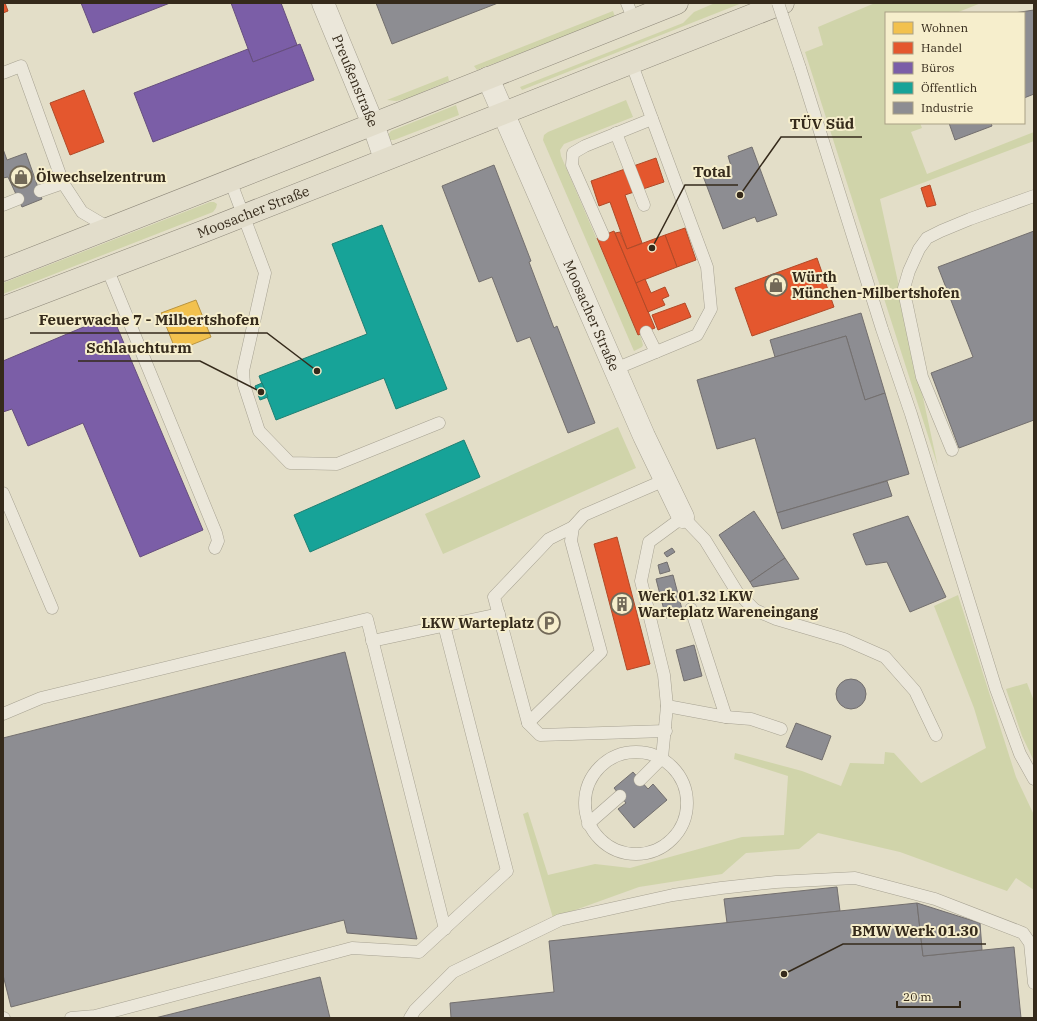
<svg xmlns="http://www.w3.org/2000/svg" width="1037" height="1021" font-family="'IBM Plex Serif',serif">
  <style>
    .green { fill: #d0d4aa }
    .homes { fill: #f2c14e; stroke: #b9943f }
    .shops { fill: #e4572e; stroke: #b04a28 }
    .offices { fill: #7b5ea7; stroke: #664e7d }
    .public { fill: #17a398; stroke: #207f72 }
    .industry { fill: #8d8d92; stroke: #736f6e }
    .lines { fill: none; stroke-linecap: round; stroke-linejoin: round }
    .lane-casing { stroke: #a7a292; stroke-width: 13 }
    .street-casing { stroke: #a7a292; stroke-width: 23 }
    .primary-casing { stroke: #8d8779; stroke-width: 23 }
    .lane { stroke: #ebe7da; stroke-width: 12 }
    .street { stroke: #ebe7da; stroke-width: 22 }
    .primary { stroke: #e2ddcb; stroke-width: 22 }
    .lane-bridge-casing { stroke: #a7a292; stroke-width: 13; stroke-linecap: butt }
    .lane-bridge { stroke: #ebe7da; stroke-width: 12 }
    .labels { text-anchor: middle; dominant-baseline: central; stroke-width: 4; stroke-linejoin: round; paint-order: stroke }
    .street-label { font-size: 14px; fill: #352a1b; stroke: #f6eecc }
    .poi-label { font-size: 14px; font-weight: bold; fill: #352a1b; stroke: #f6eecc; text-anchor: start }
    .leader { fill: none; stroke: #352a1b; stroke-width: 1.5 }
    .callout-dot { fill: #352a1b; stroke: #f6eecc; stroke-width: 1.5 }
    .callout-label { font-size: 15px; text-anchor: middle; font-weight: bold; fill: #352a1b; stroke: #f6eecc; stroke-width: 4; stroke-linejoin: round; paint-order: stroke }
  </style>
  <rect width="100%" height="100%" fill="#e3dec8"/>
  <g class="green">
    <path d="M715,3H742L522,90L520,87L683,23L694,12Z"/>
    <path d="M875,3H981L956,13H886V123H920L922,128L911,132L927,174L1034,132V141L880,199L938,467L805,52L823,45L818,27Z"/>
    <path d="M613,11L615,17L477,70L474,66Z"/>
    <path d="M448,76L449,81L406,99L396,101L387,100Z"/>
    <path d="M626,100L633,117L564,144L560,150L561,156L638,335L640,334L643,345L642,347L634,351L543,140L544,135L548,132Z"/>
    <path d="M456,105L459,115L394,140H390L388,135L391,131Z"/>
    <path d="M210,202H214L217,204L216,208L213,212L3,294V283Z"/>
    <path d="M618,427L636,468L443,554L425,514Z"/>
    <path d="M958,595L1016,777L1034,815V890L1016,878L1007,891L900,852L818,833L799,849L746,853L722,874L639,887L553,918L523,814L528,812L548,875L595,864L630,868L742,837L784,835L788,776L734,759L735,753L802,771L841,786L850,763L884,764L885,752L894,753L921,783L986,748L974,708L934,606Z"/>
    <path d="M1027,683L1034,701V761L1022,736L1006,689Z"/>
  </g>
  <path class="homes" d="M196,300L211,337L176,351L161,313Z"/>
  <g class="shops">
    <path d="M3,3H5L8,11L3,13Z"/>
    <path d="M84,90L104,142L70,155L50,103Z"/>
    <path d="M656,158L664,182L625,195L642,243L627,249L610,202L599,206L591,181Z"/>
    <path d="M930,185L936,205L927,207L921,188Z"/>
    <path d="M685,228L696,260L677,267L665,235Z"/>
    <path d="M614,231L655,328L638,335L597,238Z"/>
    <path d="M620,232L627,249L665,235L677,267L636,283L615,233Z"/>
    <path d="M817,258L834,307L752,336L735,288Z"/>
    <path d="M645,279L651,293L665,287L669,296L662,299L665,305L648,312L636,283Z"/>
    <path d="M685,303L691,317L658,330L652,315Z"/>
    <path d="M617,537L650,664L627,670L594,544Z"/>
  </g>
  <g class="offices">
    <path d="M81,3H170L93,33Z"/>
    <path d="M231,3H281L297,45L253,62Z"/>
    <path d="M300,44L314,80L153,142L134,93L248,49L253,62Z"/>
    <path d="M112,315L203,530L140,557L83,423L28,446L12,409L3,412V361Z"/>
  </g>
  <g class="public">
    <path d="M382,225L447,389L396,409L384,378L276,420L259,376L367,334L332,244Z"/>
    <path d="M262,383L268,397L260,400L255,386Z"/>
    <path d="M464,440L480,477L310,552L294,515Z"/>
  </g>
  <g class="industry">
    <path d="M376,3H498L392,44Z"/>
    <path d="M1034,10V94L1024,98V13H1014Z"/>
    <path d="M949,123H991L992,126L955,140Z"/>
    <path d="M752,147L777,215L757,222L755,217L723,229L703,176L731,166L728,156Z"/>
    <path d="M3,149L7,160L26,153L42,199L22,207L8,177L3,178Z"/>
    <path d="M494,165L531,261L529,262L554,328L557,326L595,423L568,433L530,337L517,342L492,277L479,282L442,186Z"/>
    <path d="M1034,231V420L959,448L931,373L973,357L938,267Z"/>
    <path d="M861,313L885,393L865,400L846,336L775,357L770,340Z"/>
    <path d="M846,336L865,400L885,393L909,474L777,513L755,438L717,449L697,380Z"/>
    <path d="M887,481L892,496L782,529L777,513Z"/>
    <path d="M754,511L785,558L750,582L719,535Z"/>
    <path d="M908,516L946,597L910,612L887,562L866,565L853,534Z"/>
    <path d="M672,548L675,552L667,557L664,553Z"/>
    <path d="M785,558L799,579L753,587L750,582Z"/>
    <path d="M667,562L670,571L660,574L658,565Z"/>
    <path d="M673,575L683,613L666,618L656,579Z"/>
    <path d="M694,645L702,676L684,681L676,650Z"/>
    <path d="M345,652L417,939L347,933L344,920L11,1007L3,975V738Z"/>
    <circle cx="851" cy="694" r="15"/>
    <path d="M796,723L831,736L822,760L786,747Z"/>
    <path d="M633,772L648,789L653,784L667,800L634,828L618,809L626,803L614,788Z"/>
    <path d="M837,887L840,911L727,923L724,899Z"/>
    <path d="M917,903L923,956L1014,947L1021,1018H451L450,1003L554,992L549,941Z"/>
    <path d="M917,903L980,923L982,950L923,956Z"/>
    <path d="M320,977L330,1018H155Z"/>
  </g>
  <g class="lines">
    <g class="lane-casing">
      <g id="lane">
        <path d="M627,3L634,20"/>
        <path d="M800,68L882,329L911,414L996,689L1020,754L1034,779"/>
        <path d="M3,73L21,66L63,183L82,212L109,228"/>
        <path d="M616,133L644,205"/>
        <path d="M230,180L265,273L243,371L244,385L259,431L290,463L337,464L439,423"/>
        <path d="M40,191L63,183"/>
        <path d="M3,205L18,199"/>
        <path d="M603,235L572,165L573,153L585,146L652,119"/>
        <path d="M107,268L216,533L218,541L215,548"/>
        <path d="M646,332L656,352"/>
        <path d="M615,369L697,335L711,309L707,267L631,62"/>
        <path d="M952,450L922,377L906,301L904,288L909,271L919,249L927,238L941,231L970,219L1034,196"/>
        <path d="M3,493L52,608"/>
        <path d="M573,527L549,539L494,597L528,723L540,735L666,731"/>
        <path d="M691,609L726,717"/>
        <path d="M372,641L499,614"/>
        <path d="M667,706L726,717L751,719L781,729"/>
        <path d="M3,714L41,698L367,619L445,929"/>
        <path d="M528,723L601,652L571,541L573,527L584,515L665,480"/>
        <circle cx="636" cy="803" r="51"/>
        <path d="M640,780L662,758L667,706L664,675L641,581L649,542L683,517L705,540L737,592L755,610L776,619L844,639L885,657L915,691L936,735"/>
        <path d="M588,824L620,796"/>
        <path d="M3,1018H4"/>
        <path d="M71,1018L95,1016L352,948L419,952L507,871L444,625"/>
        <path d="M410,1018L415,1010L453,972L560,920L673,895L721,888L776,882L855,878L935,899L1023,933L1030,943L1034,983"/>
      </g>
    </g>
    <g class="street-casing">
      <g id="street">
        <path id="s1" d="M323,3L373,124L385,159"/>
        <path id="s2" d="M488,78L644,436L683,517"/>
      </g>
    </g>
    <g class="primary-casing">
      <g id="primary">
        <path d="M3,270L308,150L677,3"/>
        <path id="s3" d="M3,308L202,232L783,3"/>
      </g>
    </g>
    <use href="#lane" class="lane"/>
    <use href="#street" class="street"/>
    <use href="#primary" class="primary"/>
    <g class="lane-bridge-casing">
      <path id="lane-bridge" d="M778,3L800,68"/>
    </g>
    <use href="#lane-bridge" class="lane-bridge"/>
  </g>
  <defs>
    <g id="shop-ring" transform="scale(1.15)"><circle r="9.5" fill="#f6eecc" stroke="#726958" stroke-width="1.5"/><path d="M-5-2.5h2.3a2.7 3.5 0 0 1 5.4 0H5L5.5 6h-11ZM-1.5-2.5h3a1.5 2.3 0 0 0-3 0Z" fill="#726958"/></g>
    <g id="building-ring" transform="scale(1.15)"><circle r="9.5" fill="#f6eecc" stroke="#726958" stroke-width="1.5"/><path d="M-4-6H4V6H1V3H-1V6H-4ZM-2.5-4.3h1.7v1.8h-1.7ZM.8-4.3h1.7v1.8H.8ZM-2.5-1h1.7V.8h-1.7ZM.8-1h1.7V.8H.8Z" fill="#726958"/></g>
    <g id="parking-ring" transform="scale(1.15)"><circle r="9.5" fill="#f6eecc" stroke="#726958" stroke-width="1.5"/><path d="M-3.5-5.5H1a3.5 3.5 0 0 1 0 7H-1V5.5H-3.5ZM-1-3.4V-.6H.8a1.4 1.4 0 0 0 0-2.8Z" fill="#726958"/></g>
  </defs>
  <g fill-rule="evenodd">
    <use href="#shop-ring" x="21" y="177"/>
    <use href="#shop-ring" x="776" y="285"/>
    <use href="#building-ring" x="622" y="604"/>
    <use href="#parking-ring" x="549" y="623"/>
  </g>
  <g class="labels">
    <g class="street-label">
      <text stroke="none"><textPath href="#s1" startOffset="84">Preußenstraße</textPath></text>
      <text stroke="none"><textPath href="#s3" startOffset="268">Moosacher Straße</textPath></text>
      <text stroke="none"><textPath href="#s2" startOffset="259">Moosacher Straße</textPath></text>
    </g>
    <g class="poi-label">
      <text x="36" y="177">Ölwechselzentrum</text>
      <text x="792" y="277">Würth<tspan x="792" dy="16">München-Milbertshofen</tspan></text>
      <text x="638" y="596">Werk 01.32 LKW<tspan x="638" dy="16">Warteplatz Wareneingang</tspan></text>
      <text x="534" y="623" text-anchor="end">LKW Warteplatz</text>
    </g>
  </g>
  <path class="leader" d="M740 195L781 137H862M652 248L685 185H738M317 371L267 333H30M261 392L200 361H78M784 974L843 944H986"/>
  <g class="callout-dot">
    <circle cx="740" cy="195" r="4"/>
    <circle cx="652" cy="248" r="4"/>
    <circle cx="317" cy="371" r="4"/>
    <circle cx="261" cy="392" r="4"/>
    <circle cx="784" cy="974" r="4"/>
  </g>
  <g class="callout-label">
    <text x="822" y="129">TÜV Süd</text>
    <text x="712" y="177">Total</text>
    <text x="149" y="325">Feuerwache 7 - Milbertshofen</text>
    <text x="139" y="353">Schlauchturm</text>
    <text x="915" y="936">BMW Werk 01.30</text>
  </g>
  <rect width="1037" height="1021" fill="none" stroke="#352a1b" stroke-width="8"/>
  <rect x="885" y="12" width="140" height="112" fill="#f6eecc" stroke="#a9a085"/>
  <rect x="893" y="22" width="20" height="12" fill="#f2c14e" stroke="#a9a085"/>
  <text x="921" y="32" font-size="12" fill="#352a1b">Wohnen</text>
  <rect x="893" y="42" width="20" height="12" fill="#e4572e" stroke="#a9a085"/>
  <text x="921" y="52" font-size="12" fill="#352a1b">Handel</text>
  <rect x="893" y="62" width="20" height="12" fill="#7b5ea7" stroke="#a9a085"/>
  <text x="921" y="72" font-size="12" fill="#352a1b">Büros</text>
  <rect x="893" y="82" width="20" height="12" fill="#17a398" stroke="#a9a085"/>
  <text x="921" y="92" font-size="12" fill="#352a1b">Öffentlich</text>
  <rect x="893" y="102" width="20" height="12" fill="#8d8d92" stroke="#a9a085"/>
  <text x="921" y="112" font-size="12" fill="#352a1b">Industrie</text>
  <path d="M897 1001v6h63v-6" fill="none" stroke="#352a1b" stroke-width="2"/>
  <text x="903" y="1001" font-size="12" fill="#352a1b" stroke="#f6eecc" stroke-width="3" paint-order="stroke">20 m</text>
</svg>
